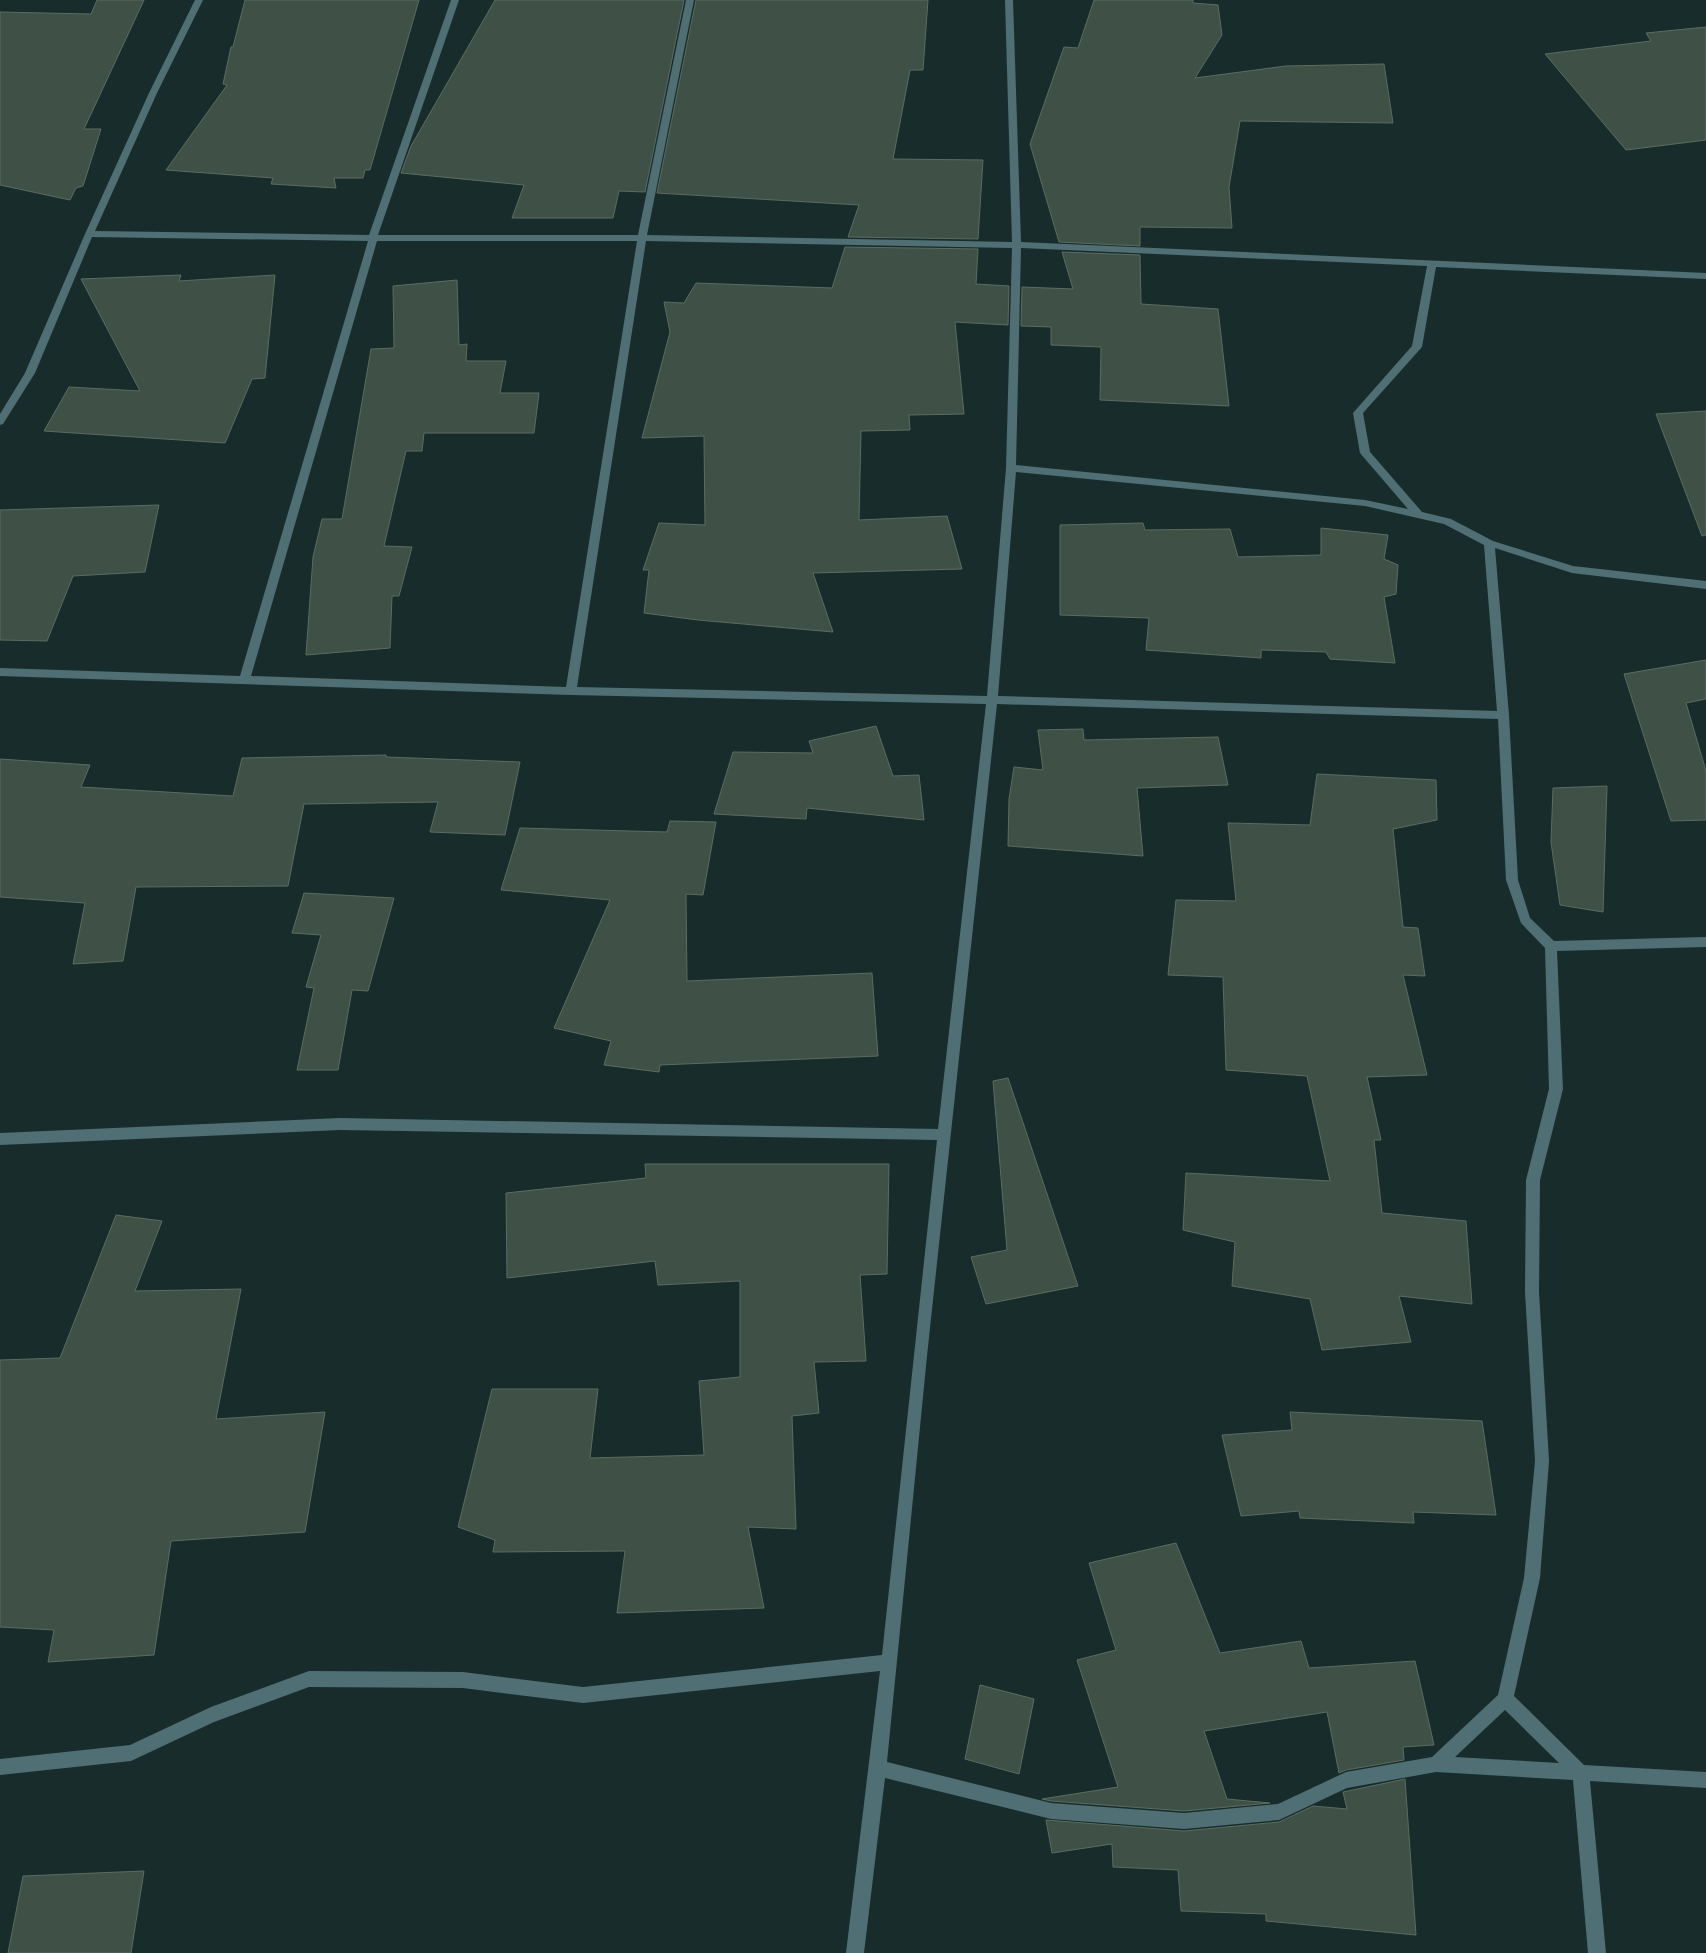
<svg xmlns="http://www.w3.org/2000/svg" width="1706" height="1953" font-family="'Zilla Slab',serif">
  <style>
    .building { fill: #3f5047; stroke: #5b6d62 }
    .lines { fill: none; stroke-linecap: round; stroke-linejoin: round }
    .street { fill: #4f6f75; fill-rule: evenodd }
  </style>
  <rect width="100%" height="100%" fill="#182d2b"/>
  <g class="building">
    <path d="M97,0H144L84,129H101L83,186L76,188L70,200L0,185V12L91,14Z"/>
    <path d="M245,0H419L370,170H365L363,178H334L336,188L271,184L273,178L166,170L227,85L223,84L231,47H233Z"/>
    <path d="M495,0H684L645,192L619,191L613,218H512L524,185L401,173L411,146Z"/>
    <path d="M696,0H928L923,70H910L893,159L983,160L978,239L848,237L859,205L657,193Z"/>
    <path d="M1094,0H1193V3L1218,5L1222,35L1195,78L1286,66L1384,64L1393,123L1240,121L1229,187L1232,228L1140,227V246L1059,242L1030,144L1064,47L1078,48Z"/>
    <path d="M1706,27V140L1626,150L1545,54L1651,41L1646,33Z"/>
    <path d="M845,247L978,249L976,284L1009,286L1008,325L955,322L964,414L909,415L910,430L861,431L859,520L947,516L962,569L813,573L833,632L698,620L644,613L649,570H643L659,523L705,525L704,436L642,438L670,332L664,302L684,303L696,283L832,288Z"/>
    <path d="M1062,252L1140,255L1141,304L1218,309L1229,406L1100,400L1101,347L1051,345V327L1021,326L1022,287L1073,289Z"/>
    <path d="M181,275L179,281L275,275L265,378L252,379L225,443L44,431L69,387L140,391L81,279Z"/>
    <path d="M457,280L459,345L467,344L466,361H506L500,393H539L534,433H424L422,451H406L384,546L412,547L399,596H392L390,648L306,655L313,557L322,519H342L371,349L394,348L393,286Z"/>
    <path d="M1706,411V535L1702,536L1656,414Z"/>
    <path d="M159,505L145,572L73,576L47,641L0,640V510Z"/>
    <path d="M1143,523L1145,530L1230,529L1238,557L1321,555V528L1388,535L1384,559L1398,565L1396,594L1384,597L1395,663L1330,659L1326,652L1261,650V658L1146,650L1149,618L1060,615V525Z"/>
    <path d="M1706,660V699L1686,703L1706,771V820L1671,821L1624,674Z"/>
    <path d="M876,726L893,776L919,775L924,820L807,808L806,819L714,814L733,752L813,753L809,741Z"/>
    <path d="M1083,729L1084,740L1218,737L1228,785L1137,788L1143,856L1008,846L1009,799L1014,767L1043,770L1038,730Z"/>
    <path d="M386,755V757L520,762L505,835L430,832L438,802L304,804L288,886L136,887L123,961L73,964L85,903L0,897V759L90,765L81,787L233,796L242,758Z"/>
    <path d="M1317,774L1436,780L1437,820L1393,829L1403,927L1418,928L1425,976L1403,975L1427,1075L1367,1077L1381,1140H1374L1382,1213L1466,1221L1472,1304L1399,1296L1411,1342L1322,1350L1310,1299L1232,1286L1235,1242L1183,1230L1186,1173L1330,1181L1307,1076L1226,1070L1223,977L1168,975L1176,900L1236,901L1228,823L1310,825Z"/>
    <path d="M1607,786L1603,912L1560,905L1551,842L1553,788Z"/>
    <path d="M670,821L716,822L703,895L686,894L687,981L872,973L878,1056L660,1065L659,1072L604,1065L611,1041L554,1028L610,900L501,890L520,828L667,832Z"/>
    <path d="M304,893L394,898L368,991L352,990L338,1070H297L314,988L306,987L321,935L292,933Z"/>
    <path d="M1008,1078L1078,1286L986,1304L971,1257L1007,1250L993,1081Z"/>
    <path d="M645,1164H889L887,1274L860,1275L866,1361L814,1362L819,1413L792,1416L796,1529L748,1527L764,1608L617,1613L625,1551L493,1552L495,1540L458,1527L492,1389H598L590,1458L704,1455L699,1381L740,1377V1281L658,1285L655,1261L507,1278L506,1193L646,1178Z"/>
    <path d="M116,1215L162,1221L135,1291L241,1289L216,1419L325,1412L305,1532L171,1541L154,1655L48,1662L54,1630L0,1627V1360L60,1358Z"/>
    <path d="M1290,1412L1482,1421L1496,1515L1413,1512L1414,1523L1300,1518L1299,1511L1241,1516L1222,1435L1292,1430Z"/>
    <path d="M1176,1543L1220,1653L1301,1641L1309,1668L1415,1661L1434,1745L1403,1747L1404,1760L1346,1770L1339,1773L1327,1712L1204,1731L1227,1799L1270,1803L1184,1811L1051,1801L1042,1799L1118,1787L1077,1660L1116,1650L1089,1563Z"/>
    <path d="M980,1685L1034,1699L1019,1774L965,1759Z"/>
    <path d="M1405,1779L1416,1935L1266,1921V1914L1181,1911L1178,1870L1113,1867L1112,1844L1052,1853L1046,1820L1184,1831L1279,1822L1313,1806L1347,1809L1343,1792Z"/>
    <path d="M144,1871L131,1953H8L23,1876Z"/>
  </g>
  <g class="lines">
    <path class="street" d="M195,0H203L157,93L95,231L369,235L451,0H459L378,235H638L686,0H694L647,235L1012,242L1005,0H1013L1021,242L1706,273V279L1436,267L1422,347L1363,413L1370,452L1422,512L1451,519L1493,541L1573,566L1706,581V589L1572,573L1495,548L1509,715L1518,880L1530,918L1554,941L1706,937V947L1557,951L1563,1089L1540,1180L1539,1292L1549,1461L1540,1578L1514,1696L1584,1765L1706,1772V1788L1590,1781L1606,1953H1588L1573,1780L1436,1772L1347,1788L1279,1820L1184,1829L1051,1819L885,1778L864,1953H846L880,1671L583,1703L463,1688L309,1687L214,1722L131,1761L0,1775V1759L130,1745L211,1707L309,1671L463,1672L583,1687L882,1655L937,1140L340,1130L0,1145V1133L340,1118L938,1129L986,704L571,695L0,676V668L240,676L368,241L92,237L35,373L3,424L0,425V414L25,373L85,234L149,93ZM377,241H637L566,687L251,676ZM646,241L1012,248L1006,468L987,696L577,687ZM1021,248L1427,266L1412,346L1353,413L1360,453L1408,509L1365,500L1016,465ZM1016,472L1365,506L1444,524L1484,545L1497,711L998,696ZM997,704L1498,719L1506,880L1521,923L1545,948L1549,1089L1526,1180L1525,1292L1535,1461L1524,1578L1498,1695L1432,1757L1346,1772L1278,1804L1184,1813L1051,1803L887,1762L927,1356ZM1505,1710L1559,1763L1455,1757Z"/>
  </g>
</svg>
